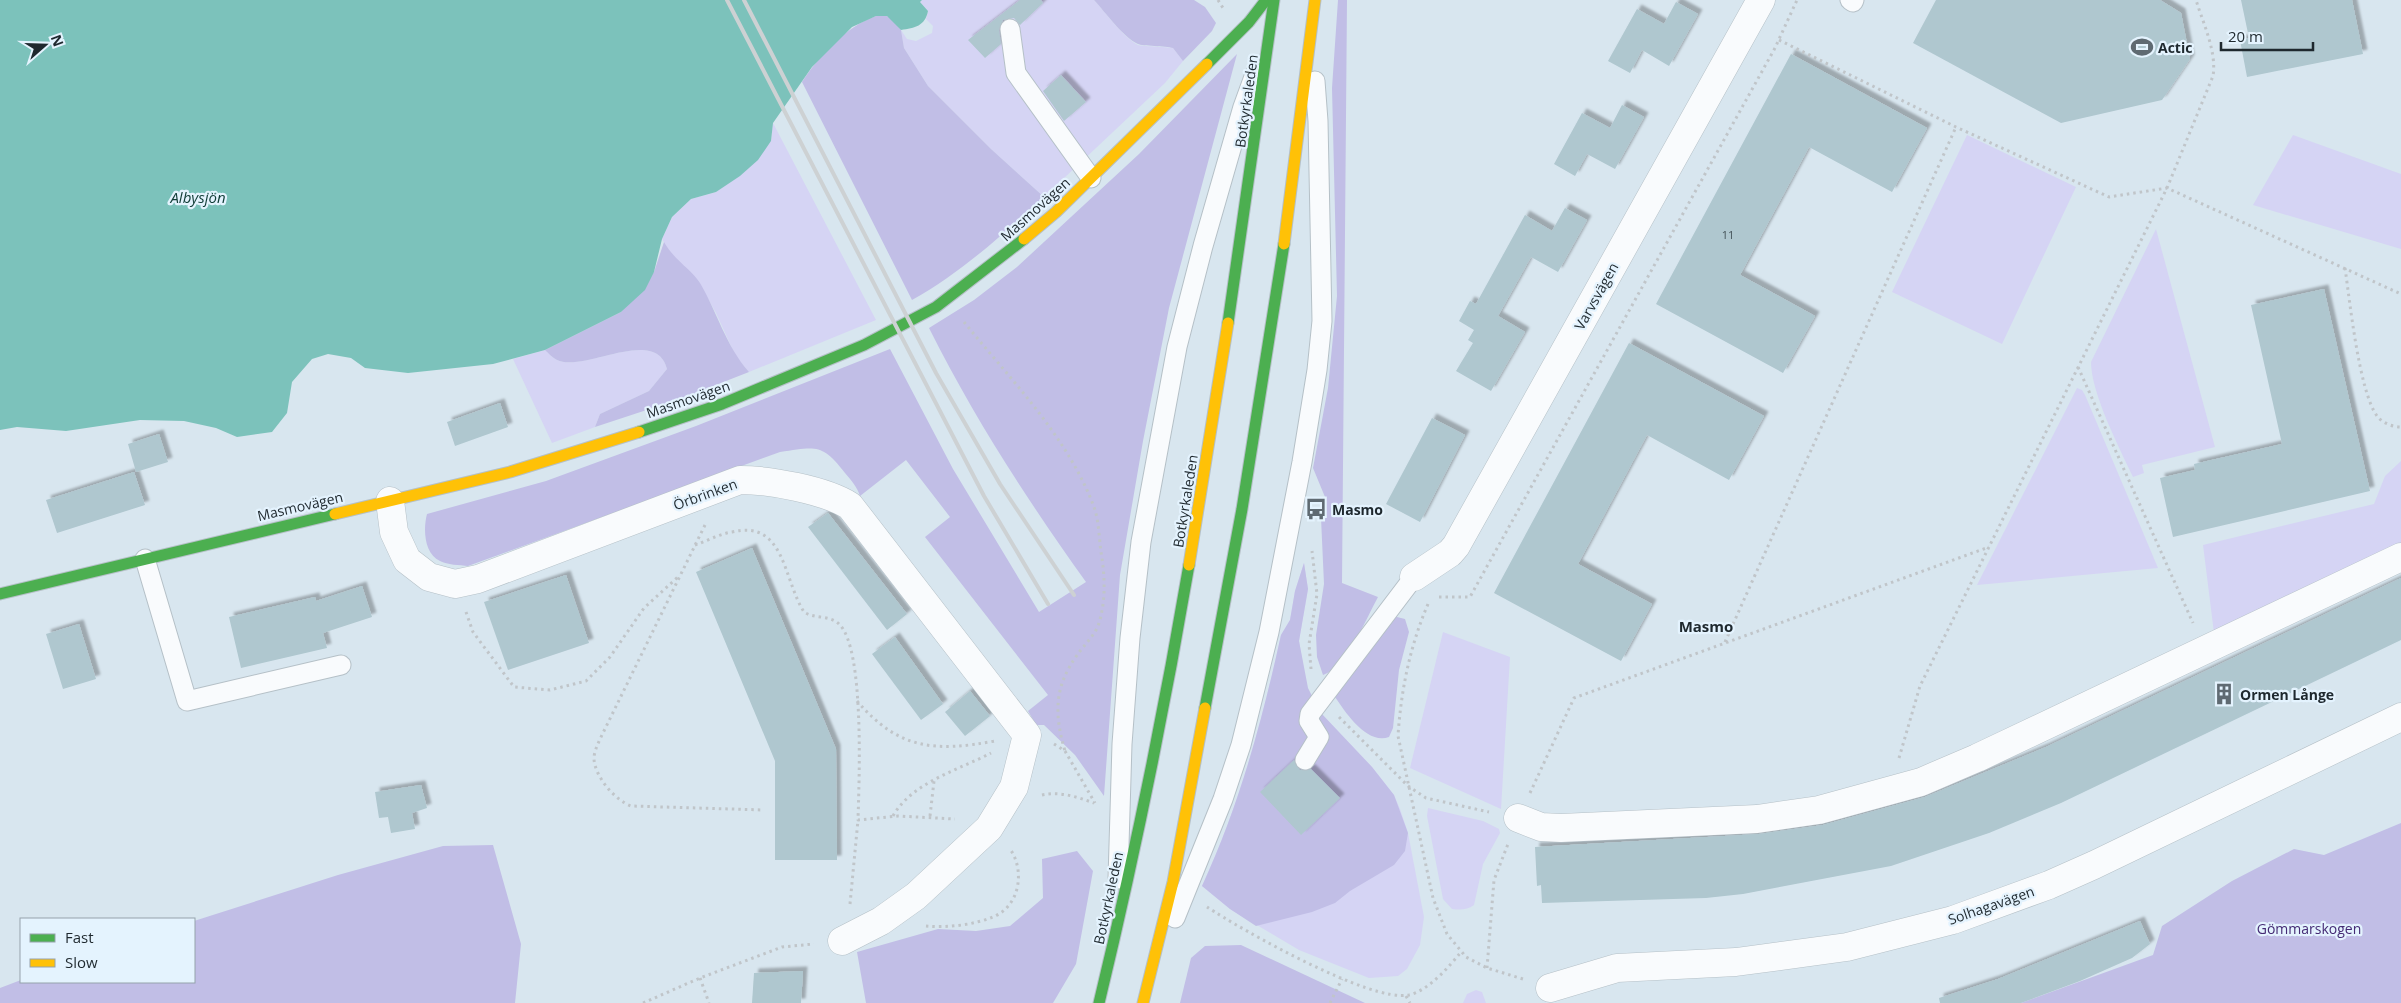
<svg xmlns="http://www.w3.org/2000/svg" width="2401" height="1003" font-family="'Open Sans',sans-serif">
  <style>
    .green { fill: #d5d4f4 }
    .forest { fill: #c1bee6 }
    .water { fill: #7cc2bb }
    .building { fill: #afc7cf; filter: url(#shadow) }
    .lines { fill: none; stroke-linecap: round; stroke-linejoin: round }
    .lane-casing { stroke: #b5c0c7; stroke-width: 21 }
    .street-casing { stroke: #b5c0c7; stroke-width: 29 }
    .fast-casing { stroke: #b5c0c7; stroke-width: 13 }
    .slow-casing { stroke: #b5c0c7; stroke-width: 13 }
    .path { stroke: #c0c5c9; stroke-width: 3; stroke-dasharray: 2.5 4; stroke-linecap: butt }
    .lane { stroke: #f9fbfd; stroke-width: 19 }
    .street { stroke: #f9fbfd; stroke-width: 28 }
    .fast { stroke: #4caf50; stroke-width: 11 }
    .slow { stroke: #ffc107; stroke-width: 11 }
    .rail { stroke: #cdd1d3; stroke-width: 4 }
    .labels { text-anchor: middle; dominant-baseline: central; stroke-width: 4.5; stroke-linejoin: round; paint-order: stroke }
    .number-label { font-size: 11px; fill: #425056 }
    .poi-label { font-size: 14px; font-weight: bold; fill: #1e282e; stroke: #e4f3fe; text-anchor: start }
    .street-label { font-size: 14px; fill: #1e282e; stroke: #e4f3fe }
    .park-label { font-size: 14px; fill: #442a74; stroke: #e4f3fe }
    .water-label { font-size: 15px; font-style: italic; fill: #103c36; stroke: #e4f3fe }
    .neighbourhood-label { font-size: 15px; font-weight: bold; fill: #1e282e; stroke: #e4f3fe }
  </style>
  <defs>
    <filter id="shadow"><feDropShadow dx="4.5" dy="-4.5" stdDeviation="1" flood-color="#0004"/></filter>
  </defs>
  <rect width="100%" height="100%" fill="#d8e6ef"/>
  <g class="green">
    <path d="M922,0H1094C1105,12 1124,38 1138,45C1141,46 1166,47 1173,48L1183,61L1165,83L1044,197L991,149L928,86L904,48L901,30L907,39L916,41L932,33L933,26L926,19L928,11L920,2Z"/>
    <path d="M773,123L876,320L749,372L736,357L716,313L698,281L672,256L662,239L672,217L691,199L716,192L771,141Z"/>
    <path d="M1967,135L2076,187L2002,344L1892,292Z"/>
    <path d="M2293,135L2401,174V249L2253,205Z"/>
    <path d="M2156,229L2215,447L2142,465L2144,473L2133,477C2119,447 2091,393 2091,362Z"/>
    <path d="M545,350C548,353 553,358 557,360C584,373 656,325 667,369L649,391L600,414L595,427L552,443L513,359Z"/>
    <path d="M2077,388L2082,390L2085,395L2158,568L1977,585Z"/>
    <path d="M2401,461V544L2214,633L2203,545L2374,504L2385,476Z"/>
    <path d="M1304,563L1308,589L1299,641L1307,688L1320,712L1372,767L1394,795L1400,809L1408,833L1424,917L1420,945L1407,969L1398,976L1369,978L1299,950L1230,909L1202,886C1239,806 1262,722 1281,635L1290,620L1295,591Z"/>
    <path d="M1443,632L1510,657L1501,809L1410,768Z"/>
    <path d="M1428,808L1483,821L1499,829L1500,833L1483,864L1474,905C1467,910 1461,910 1452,909L1443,899L1427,816Z"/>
    <path d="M1476,990L1482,992L1486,1003H1463L1467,994Z"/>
  </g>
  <g class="forest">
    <path d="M1094,0H1194L1205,7L1216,23L1212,31L1183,61L1173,48C1166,46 1142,46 1138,44C1123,37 1106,13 1094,0Z"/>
    <path d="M1338,0H1347L1342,583L1378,597C1366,619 1347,666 1323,675L1317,657L1316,635L1324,584L1321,518L1325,497L1313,468L1328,388L1337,296L1332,88Z"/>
    <path d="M876,16H887L894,21L901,30L904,48L928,86L991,149L1044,197C1003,234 961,273 912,300L802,82C820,55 845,27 876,16Z"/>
    <path d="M1237,54L1169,308L1143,441L1120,575L1104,796L1075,755L1044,725H1036L1028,711L1048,695L925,537L950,517L906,460L860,496C857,487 852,481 845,473C822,443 816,447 780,452L468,566C460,565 447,565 440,561C424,554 423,529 427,514L546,481L696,426L890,349L953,469L1039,612L1086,582C1028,501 974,418 929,328L974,300L1017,267L1139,154Z"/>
    <path d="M664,242C674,260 691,269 700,283C717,312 726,346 749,372L680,399L595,427L600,414L649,391L667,369C656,325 584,373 557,360C553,358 548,353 545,350L621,312L654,272Z"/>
    <path d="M1304,563L1308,589L1299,641L1308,688L1320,712L1372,767L1394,795L1408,833L1405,851L1394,865L1350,891L1335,903L1312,912L1256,926L1230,909L1202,886C1239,806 1262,722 1281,635L1290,620L1295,591Z"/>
    <path d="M1393,616L1405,619L1409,632L1399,670L1393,728L1389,737C1367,745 1346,713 1335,697Z"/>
    <path d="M2401,823V1003H2021L2153,955L2162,926L2232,881L2294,849L2324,855Z"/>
    <path d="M493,845L521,944L515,1003H0V988L21,980V982H194V921L338,875L443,846Z"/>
    <path d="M1077,851L1093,871L1076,964L1053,1003H866L857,952L938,929L976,931L1010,926L1043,898L1042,859Z"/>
    <path d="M1241,945L1365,1003H1180L1191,958L1205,946Z"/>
  </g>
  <path class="water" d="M0,0H922L920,2L928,11C925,26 915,28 901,30L887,16H876L852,27L812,67L773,123L771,141L758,160L740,176L716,192L691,199L672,217L662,239L654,272L645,290L621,312L545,350L493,364L408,373L365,368L351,358L328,354L312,359L292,382L287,413L272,432L237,437L216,428L184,421L140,420L66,431L17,427L0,430Z"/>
  <g class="building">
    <path d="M1020,0H1041L1043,3L1020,25L1014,18L1003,20L999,30L1001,44L985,58L968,40Z"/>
    <path d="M1936,0H2160L2181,13L2190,59L2162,100L2061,123L1913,43Z"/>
    <path d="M2241,0H2352L2363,54L2247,77L2240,40L2249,38Z"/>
    <path d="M1676,2L1698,14L1669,66L1642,50L1630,73L1608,61L1637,9L1664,24Z"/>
    <path d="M1791,54L1927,128L1892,192L1809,147L1740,275L1815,316L1783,373L1656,304Z"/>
    <path d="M1061,75L1086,102L1064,121L1043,91Z"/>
    <path d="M1622,105L1644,117L1615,169L1587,154L1575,176L1554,164L1582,113L1610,128Z"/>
    <path d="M1565,208L1587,220L1558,272L1531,257L1498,316L1525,332L1491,391L1456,371L1473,343L1468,340L1474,330L1459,321L1470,301L1476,304L1525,215L1552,231Z"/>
    <path d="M2324,289L2370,491L2173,537L2160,478L2195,470L2194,464L2282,444L2251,305Z"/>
    <path d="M1629,343L1764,416L1729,480L1647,435L1578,564L1652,604L1621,661L1494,593Z"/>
    <path d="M500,403L508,427L455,446L447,422Z"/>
    <path d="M1432,418L1465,435L1420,522L1386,504Z"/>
    <path d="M159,434L168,462L136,472L128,444Z"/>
    <path d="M134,472L145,505L57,533L46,500Z"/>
    <path d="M828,513L907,614L887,630L808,527Z"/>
    <path d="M752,548L836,749L837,860H775V761L696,572Z"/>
    <path d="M566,575L589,643L508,670L484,602Z"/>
    <path d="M2401,578V640L2061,803L1989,833L1891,866L1743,894L1706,898L1542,903L1541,885L1537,886L1535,847L1759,834L1823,825L1925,797L2046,747Z"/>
    <path d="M362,586L372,617L323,633L327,648L241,668L229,617L315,597L316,601Z"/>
    <path d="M79,624L96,679L63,689L46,634Z"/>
    <path d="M895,637L943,704L921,720L872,654Z"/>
    <path d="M970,691L990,716L965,736L945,712Z"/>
    <path d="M1294,760L1300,770L1311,769L1340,798L1301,835L1260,792Z"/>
    <path d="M421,785L427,808L412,813L415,829L391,833L388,817L379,818L375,792Z"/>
    <path d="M2140,921L2150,944L2132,958L2080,981L2021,1003H1940L1939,998L1998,979Z"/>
    <path d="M803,971L801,1003H752L754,973Z"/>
  </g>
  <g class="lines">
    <g class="lane-casing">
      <g id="lane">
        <path d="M1850,0L1853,2L1854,0"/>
        <path d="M1010,29L1016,73L1091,178"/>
        <path d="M145,559L187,701L341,665"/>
        <path d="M1305,760L1319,737L1309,721L1310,714L1414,577"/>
        <path d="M1118,879L1122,744L1130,638L1141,542L1177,347L1203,246L1243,107L1255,74"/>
        <path d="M1175,918L1223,799L1241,745L1269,632L1302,462L1317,370L1322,321L1318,121L1315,81"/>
      </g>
    </g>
    <g class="street-casing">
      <g id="street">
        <path d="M390,501L394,532L407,560L429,577L455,584L478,579L740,480C770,480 825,490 850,506L1027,735L1014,787L989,828L916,896L881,921L842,941"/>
        <path d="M1414,577L1450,553L1456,546L1761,0"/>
        <path d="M1518,818L1541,827L1561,828L1757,819L1819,810L1921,782L1977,758L2401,557"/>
        <path d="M1550,988L1617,968L1736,962L1847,947L1953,920L2049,885L2094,865L2401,717"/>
      </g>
    </g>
    <g class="fast-casing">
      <g id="fast">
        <path d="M1207,64L1249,22L1266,0"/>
        <path d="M1228,323L1274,0"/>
        <path d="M639,432L722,404L864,345L936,307L1024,239"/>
        <path d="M0,594L335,514"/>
        <path d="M1205,708L1242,509L1284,244"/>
        <path d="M1099,1003C1134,858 1164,712 1189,565"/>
      </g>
    </g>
    <g class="slow-casing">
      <g id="slow">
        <path d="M1024,239L1056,212L1207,64"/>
        <path d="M1284,244L1315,0"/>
        <path d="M335,514L510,472L639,432"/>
        <path d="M1189,565L1228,323"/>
        <path d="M1143,1003L1173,882L1205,708"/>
      </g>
    </g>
    <g class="path">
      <path d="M1218,0L1223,8"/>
      <path d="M1779,40L1956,127L2109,197L2167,188L2401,294"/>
      <path d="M2345,268C2350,302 2359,391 2377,416C2382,423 2393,427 2401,427"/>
      <path d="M964,322C1010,379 1068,437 1094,507C1099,521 1099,538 1101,552C1105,576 1106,600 1099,623C1096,634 1084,645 1078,654C1054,686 1054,714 1065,751"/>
      <path d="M2078,367L2193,623"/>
      <path d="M705,525L600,739C597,746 594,752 594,759C595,777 615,800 631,806L764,810"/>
      <path d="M695,545C707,541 719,534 732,532C785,519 783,579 804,612C814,619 830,615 839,624C865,648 859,783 858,820L898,816L955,819"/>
      <path d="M1439,597H1470L1775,48L1797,0"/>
      <path d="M1428,604C1410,646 1401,690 1398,736L1433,898L1447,934L1466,957L1487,968L1523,979"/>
      <path d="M466,612L473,632L514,687L550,690L586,681L610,657L644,608L679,576"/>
      <path d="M1725,642L1956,127"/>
      <path d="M1311,669L1309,644L1317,594L1312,551"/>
      <path d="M857,701C899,750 935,752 995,741"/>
      <path d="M1339,717L1408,786L1426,798L1489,812"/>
      <path d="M1054,744L1065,751L1095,803"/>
      <path d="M1899,758L1920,686L2167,188L2213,76C2217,52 2203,23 2196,0"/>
      <path d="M1530,793L1574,698L1989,547"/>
      <path d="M1042,795C1060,791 1077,797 1094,803"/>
      <path d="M893,816C912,782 959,770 991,753"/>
      <path d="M930,816L934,781"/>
      <path d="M850,904L858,820"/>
      <path d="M1207,907C1242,930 1371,1003 1409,995C1429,990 1448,968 1461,952"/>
      <path d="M926,926C947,928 975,925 995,916C1020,905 1025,870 1010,849"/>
      <path d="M1487,968L1494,880L1508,844"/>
      <path d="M700,978L709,1003"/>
      <path d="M1406,996L1410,1003"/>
      <path d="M643,1003L700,978L782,947L814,944"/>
      <path d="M1330,1003L1342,979"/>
    </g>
    <use href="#lane" class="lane"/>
    <use href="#street" class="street"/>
    <use href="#fast" class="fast"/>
    <use href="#slow" class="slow"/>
    <g class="rail">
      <path d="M727,0L984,496L1048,604"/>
      <path d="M744,0L936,373L1000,484L1074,595"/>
    </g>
  </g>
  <defs>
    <g id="stadium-bare" transform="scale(1.725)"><path d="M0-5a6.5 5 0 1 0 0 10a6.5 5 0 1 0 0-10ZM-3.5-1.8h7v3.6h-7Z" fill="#5f6a72" stroke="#e4f3fe" stroke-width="2.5" paint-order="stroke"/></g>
    <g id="bus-bare" transform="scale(1.725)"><path d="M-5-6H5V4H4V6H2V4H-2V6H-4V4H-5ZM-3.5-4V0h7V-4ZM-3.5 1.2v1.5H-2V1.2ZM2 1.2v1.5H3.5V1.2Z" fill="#5f6a72" stroke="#e4f3fe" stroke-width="2.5" paint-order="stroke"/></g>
    <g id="building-bare" transform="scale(1.725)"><path d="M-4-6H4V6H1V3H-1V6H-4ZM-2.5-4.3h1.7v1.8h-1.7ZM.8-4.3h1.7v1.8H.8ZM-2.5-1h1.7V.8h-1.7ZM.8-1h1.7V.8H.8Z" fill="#5f6a72" stroke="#e4f3fe" stroke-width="2.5" paint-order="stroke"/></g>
  </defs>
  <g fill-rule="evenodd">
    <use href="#stadium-bare" x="2142" y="47"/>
    <use href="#bus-bare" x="1316" y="509"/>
    <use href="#building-bare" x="2224" y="694"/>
  </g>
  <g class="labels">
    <g class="number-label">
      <text x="1728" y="234">11</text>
    </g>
    <g class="poi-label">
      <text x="2158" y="47">Actic</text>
      <text x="1332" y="509">Masmo</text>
      <text x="2240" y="694">Ormen Långe</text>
    </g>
    <g class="street-label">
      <text transform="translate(1246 101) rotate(-82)">Botkyrkaleden</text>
      <text transform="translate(1035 209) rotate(-42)">Masmovägen</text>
      <text transform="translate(1596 296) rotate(-61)">Varvsvägen</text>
      <text transform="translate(688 399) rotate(-19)">Masmovägen</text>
      <text transform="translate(705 494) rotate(-20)">Örbrinken</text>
      <text transform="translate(1185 501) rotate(-81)">Botkyrkaleden</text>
      <text transform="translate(300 506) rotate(-13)">Masmovägen</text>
      <text transform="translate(1108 898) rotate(-78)">Botkyrkaleden</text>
      <text transform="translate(1991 905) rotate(-19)">Solhagavägen</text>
    </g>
    <g class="park-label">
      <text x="2309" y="928">Gömmarskogen</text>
    </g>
    <g class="water-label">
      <text x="198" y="197">Albysjön</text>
    </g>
    <g class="neighbourhood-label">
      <text x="1706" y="626">Masmo</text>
    </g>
  </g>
  <rect x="20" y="918" width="175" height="65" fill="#e4f3fe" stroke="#95a2ab"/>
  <rect x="30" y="934" width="25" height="8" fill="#4caf50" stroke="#95a2ab"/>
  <text x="65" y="943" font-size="15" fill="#1e282e">Fast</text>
  <rect x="30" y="959" width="25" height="8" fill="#ffc107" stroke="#95a2ab"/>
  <text x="65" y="968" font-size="15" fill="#1e282e">Slow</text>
  <g transform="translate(45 45) rotate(70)" stroke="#e4f3fe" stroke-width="4" paint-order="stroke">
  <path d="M0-4L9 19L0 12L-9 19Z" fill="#1e282e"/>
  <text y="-8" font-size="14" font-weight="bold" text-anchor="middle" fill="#1e282e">N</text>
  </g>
  <path d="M2221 42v8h92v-8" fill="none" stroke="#1e282e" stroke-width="2.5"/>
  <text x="2228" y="42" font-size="15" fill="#1e282e" stroke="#e4f3fe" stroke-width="4" paint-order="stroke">20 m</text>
</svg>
